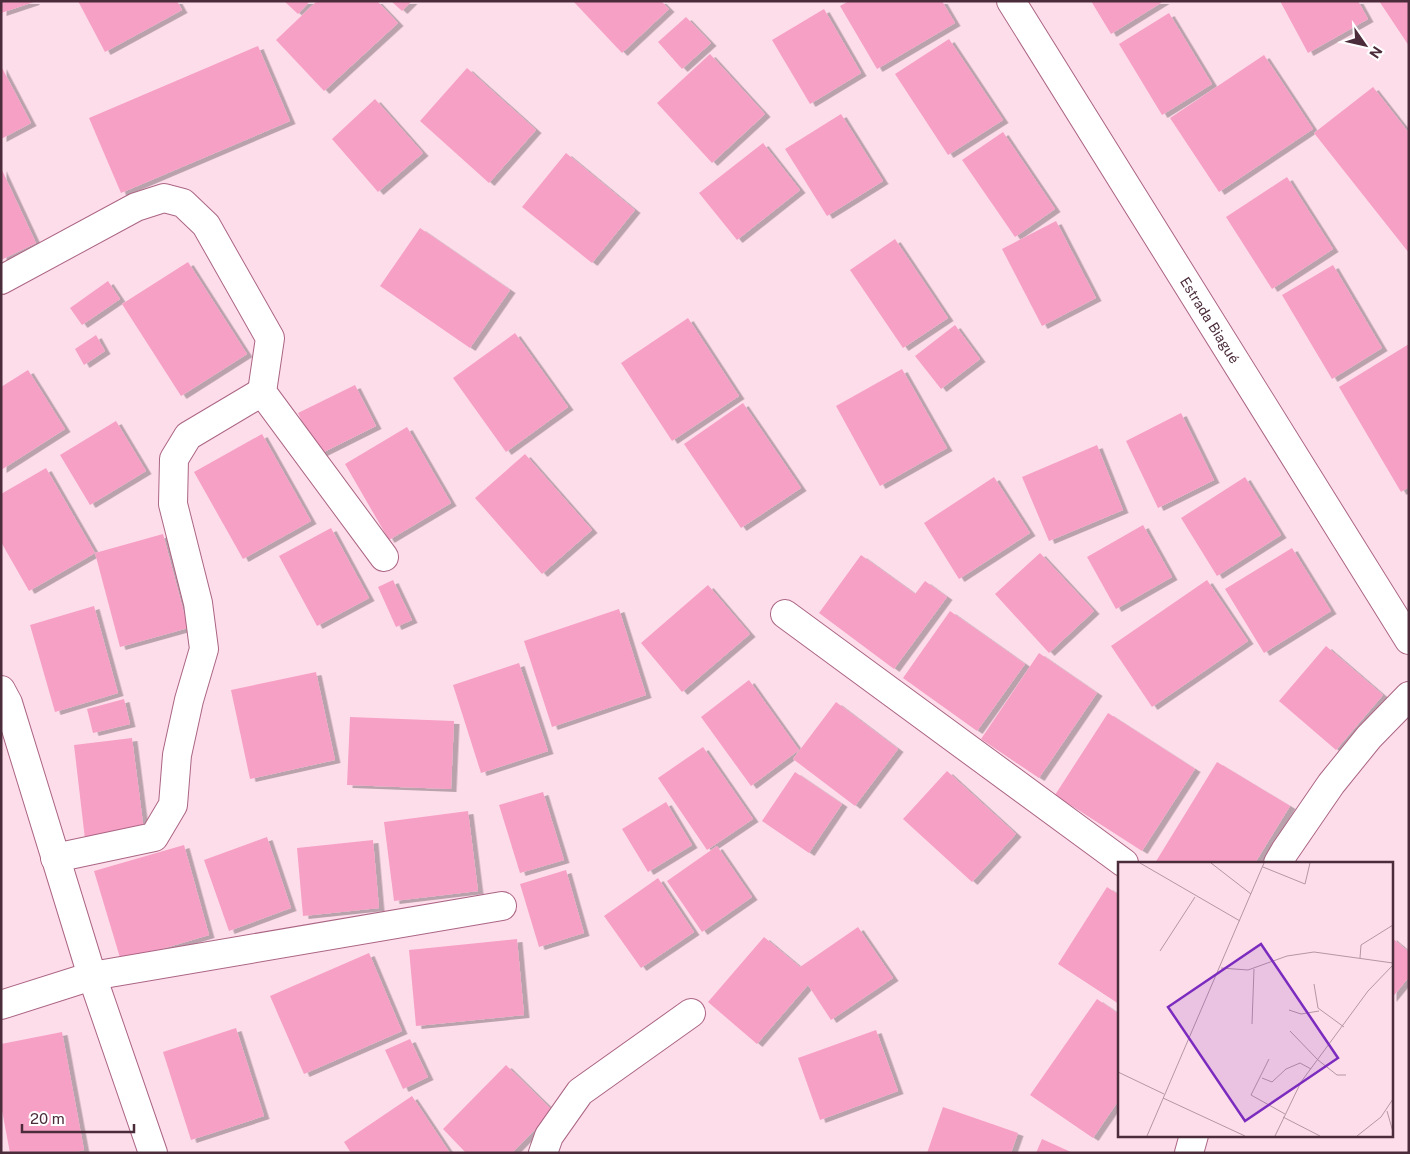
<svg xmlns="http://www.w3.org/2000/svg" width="1410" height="1154" font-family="'Public Sans',sans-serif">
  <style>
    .building { fill: #f7a0c6; filter: url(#shadow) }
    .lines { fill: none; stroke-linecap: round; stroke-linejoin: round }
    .street-casing { stroke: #ab6584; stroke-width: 30 }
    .secondary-casing { stroke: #ab6584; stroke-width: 30 }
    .street { stroke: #fff; stroke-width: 28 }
    .secondary { stroke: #fff; stroke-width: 28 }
    .labels { text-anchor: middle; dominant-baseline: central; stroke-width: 5; stroke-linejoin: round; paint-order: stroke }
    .street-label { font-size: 14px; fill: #4b2c3a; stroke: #fff }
    .inset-road { fill: none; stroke: #b696a4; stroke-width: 1 }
    .view { fill: #7b2cbf; fill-opacity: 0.15; stroke: #7b2cbf; stroke-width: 2.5 }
    .inset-edge { fill: none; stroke: #4b2c3a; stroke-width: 2.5 }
  </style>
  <defs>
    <filter id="shadow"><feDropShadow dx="5.5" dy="3" stdDeviation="0" flood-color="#0004"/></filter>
  </defs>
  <rect width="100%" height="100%" fill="#feddea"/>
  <g class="building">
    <path d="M1,1H34V2L1,13Z"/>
    <path d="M78,1H177L182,10L105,52Z"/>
    <path d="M284,1H310L298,14Z"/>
    <path d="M317,1H377L398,23L324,91L276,40Z"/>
    <path d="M391,1H412L402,11Z"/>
    <path d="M573,1H661L669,9L622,53Z"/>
    <path d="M849,1H942L955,23L877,69L840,6Z"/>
    <path d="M1091,1H1164L1111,34Z"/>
    <path d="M1280,1H1358L1368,19L1308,53Z"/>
    <path d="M1379,1H1409V46Z"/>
    <path d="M824,9L861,73L810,104L772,40Z"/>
    <path d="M1169,13L1212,84L1162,115L1119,44Z"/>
    <path d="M686,17L711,43L682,69L658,42Z"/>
    <path d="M949,39L1003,120L948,155L895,74Z"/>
    <path d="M258,46L290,121L121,193L89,118Z"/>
    <path d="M710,54L765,114L712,163L657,103Z"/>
    <path d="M1264,55L1313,129L1219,192L1170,118Z"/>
    <path d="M1,66L31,123L1,139Z"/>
    <path d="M467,68L536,130L489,183L420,121Z"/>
    <path d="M1373,87L1409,133V253L1314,133Z"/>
    <path d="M375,99L423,153L378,192L332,139Z"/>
    <path d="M841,114L883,181L827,216L785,149Z"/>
    <path d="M1003,132L1055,209L1015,237L962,160Z"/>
    <path d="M763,143L800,190L737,240L699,193Z"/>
    <path d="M566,153L635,210L592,263L522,207Z"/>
    <path d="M1,168L36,243L1,260Z"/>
    <path d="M1287,177L1333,249L1272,289L1226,217Z"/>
    <path d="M1056,221L1096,298L1042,326L1002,249Z"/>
    <path d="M420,228L510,290L470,348L380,286Z"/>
    <path d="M895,239L948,318L903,348L850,270Z"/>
    <path d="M188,262L247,354L181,396L122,304Z"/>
    <path d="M1333,265L1382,348L1332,379L1282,295Z"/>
    <path d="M108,281L120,299L82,325L70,308Z"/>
    <path d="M688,318L739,396L672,441L621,363Z"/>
    <path d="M955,325L980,359L941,389L915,356Z"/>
    <path d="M515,333L568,407L506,452L453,378Z"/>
    <path d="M96,335L105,351L84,365L75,349Z"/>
    <path d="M1409,344V487L1401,492L1339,387Z"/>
    <path d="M902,369L947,448L880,486L836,406Z"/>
    <path d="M28,370L65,429L1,470V387Z"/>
    <path d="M355,385L376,426L318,455L298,413Z"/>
    <path d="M743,403L801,488L741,528L684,444Z"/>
    <path d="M1181,413L1214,480L1158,508L1126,441Z"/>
    <path d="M116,421L146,471L90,505L60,455Z"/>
    <path d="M407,427L451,503L389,540L345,464Z"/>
    <path d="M262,434L311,521L243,559L194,472Z"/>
    <path d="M1097,445L1123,510L1049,541L1022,477Z"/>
    <path d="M525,454L592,530L542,574L475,498Z"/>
    <path d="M46,468L95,553L29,591L1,542V494Z"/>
    <path d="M994,477L1030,533L959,579L924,523Z"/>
    <path d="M1245,477L1281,535L1217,576L1181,518Z"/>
    <path d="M1143,525L1172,577L1116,609L1087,557Z"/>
    <path d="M331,528L369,598L317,626L279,556Z"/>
    <path d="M163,534L188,628L120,647L95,553Z"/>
    <path d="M1292,548L1331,611L1264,653L1225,589Z"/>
    <path d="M1040,553L1094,611L1049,653L995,594Z"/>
    <path d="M861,555L915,594L925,581L947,597L894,669L819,613Z"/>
    <path d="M393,580L412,620L396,627L378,587Z"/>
    <path d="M1207,580L1248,641L1152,707L1111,646Z"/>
    <path d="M708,585L750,634L682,692L641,643Z"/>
    <path d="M94,606L118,693L55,712L30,625Z"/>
    <path d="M619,609L646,695L552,727L524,641Z"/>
    <path d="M950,611L1025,664L977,731L903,678Z"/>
    <path d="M1326,646L1383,695L1336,750L1279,701Z"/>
    <path d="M1039,653L1097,693L1039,778L981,739Z"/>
    <path d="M519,663L548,751L481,773L453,685Z"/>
    <path d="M316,672L335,760L250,779L231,690Z"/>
    <path d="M749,680L799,750L751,786L701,717Z"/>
    <path d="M124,699L130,724L93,733L87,709Z"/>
    <path d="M836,702L898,749L855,806L793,759Z"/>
    <path d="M1108,713L1195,769L1142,851L1055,795Z"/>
    <path d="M350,717L454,721L451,789L347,785Z"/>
    <path d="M132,738L144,831L85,839L74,745Z"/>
    <path d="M703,747L753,819L707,850L658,778Z"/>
    <path d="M1217,762L1290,806L1255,863H1155Z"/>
    <path d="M947,771L1016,834L972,882L903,819Z"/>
    <path d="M795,772L842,804L809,853L762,821Z"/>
    <path d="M543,792L564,860L520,873L499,805Z"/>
    <path d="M666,802L692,845L648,872L622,829Z"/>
    <path d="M468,811L478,891L394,901L384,822Z"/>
    <path d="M267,837L291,908L229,931L204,860Z"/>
    <path d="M373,840L379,908L303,916L297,848Z"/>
    <path d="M184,845L209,935L121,961L94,871Z"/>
    <path d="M717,846L752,897L702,932L667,881Z"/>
    <path d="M566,870L584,933L539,947L520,884Z"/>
    <path d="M658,878L694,932L641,968L604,916Z"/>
    <path d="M1107,887L1119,895V1004L1058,964Z"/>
    <path d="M858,927L893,978L831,1020L808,985L757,1044L708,1002L764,937L800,967Z"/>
    <path d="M1391,937L1409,952V977L1391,999Z"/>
    <path d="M517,939L524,1015L416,1026L409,950Z"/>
    <path d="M369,953L402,1031L304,1074L270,996Z"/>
    <path d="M1097,999L1119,1014V1100L1093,1138L1030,1095Z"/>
    <path d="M236,1028L264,1116L191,1140L163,1052Z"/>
    <path d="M876,1030L898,1091L820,1120L798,1058Z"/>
    <path d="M62,1032L84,1150L71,1153H10L1,1105V1044Z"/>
    <path d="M410,1039L428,1077L403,1089L385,1050Z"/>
    <path d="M506,1065L553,1111L512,1153H466L443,1129Z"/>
    <path d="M412,1096L450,1153H351L344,1142Z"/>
    <path d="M943,1107L1018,1133L1011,1153H927Z"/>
    <path d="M1042,1139L1073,1153H1036Z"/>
  </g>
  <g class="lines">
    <g class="street-casing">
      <g id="street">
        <path d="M1,280L136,207L164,198L183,203L206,225L270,338L262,392L384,557"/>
        <path d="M785,614L1124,863"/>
        <path d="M1,690L8,703L92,976L153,1153"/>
        <path d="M55,858L154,837L173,805L177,755L189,700L204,649L198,603L173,504L174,459L188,436L262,392"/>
        <path d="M1278,863L1285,851L1331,784L1369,737L1409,696"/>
        <path d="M1,1005L92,976L502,906"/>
        <path d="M543,1153L549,1136L580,1092L691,1013"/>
        <path d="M1189,1153L1194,1135"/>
      </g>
    </g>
    <g class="secondary-casing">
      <g id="secondary">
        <path id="s1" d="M1011,1L1409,640"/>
      </g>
    </g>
    <use href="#street" class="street"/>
    <use href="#secondary" class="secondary"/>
  </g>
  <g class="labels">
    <g class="street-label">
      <text stroke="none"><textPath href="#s1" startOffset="376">Estrada Biagué</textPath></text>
    </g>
  </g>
  <g transform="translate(1118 862)">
    <rect width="275" height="275" fill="#feddea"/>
    <path class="inset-road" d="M22,1L122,59M93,1L133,32M145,5L187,22L192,1M42,89L77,35M242,96L243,83L275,63M103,106L130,108L169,94L196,90L275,101M196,122L200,146L226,165M171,148L183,152L201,149M134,162L136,107M172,169L200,198L219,213H228M151,197L133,233L167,252M0,210L46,232M144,216L154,220L168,207L182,201L193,207M45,236L127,274M269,249L275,270M165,255L202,274M29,274L146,1M157,274L183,220L250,129L275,103M239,274L263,255L275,237"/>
    <path class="view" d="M143,82L220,196L127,259L50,145Z"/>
    <rect width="275" height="275" class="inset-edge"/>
  </g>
  <rect width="1410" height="1154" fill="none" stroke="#4b2c3a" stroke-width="5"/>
  <g transform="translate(1365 45) rotate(124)" stroke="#ffffff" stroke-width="4" paint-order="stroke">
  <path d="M0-4L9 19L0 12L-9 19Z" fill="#4b2c3a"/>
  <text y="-8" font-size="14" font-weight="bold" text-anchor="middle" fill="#4b2c3a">N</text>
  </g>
  <path d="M22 1124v8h112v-8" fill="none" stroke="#4b2c3a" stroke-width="2.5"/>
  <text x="30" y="1124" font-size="15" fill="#4b2c3a" stroke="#ffffff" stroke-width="4" paint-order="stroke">20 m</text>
</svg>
